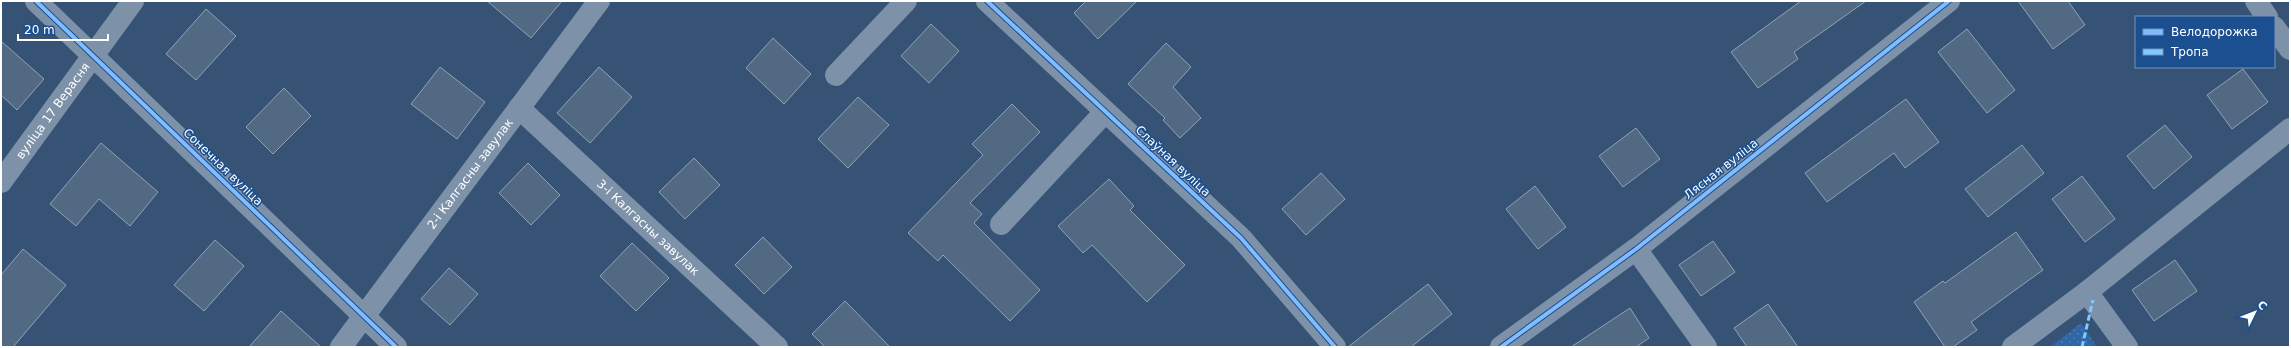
<svg xmlns="http://www.w3.org/2000/svg" width="2291" height="348" font-family="'DejaVu Sans',sans-serif">
  <style>
    .park { fill: url(#park-dots) }
    .building { fill: #526984; stroke: #92a2b6 }
    .lines { fill: none; stroke-linecap: round; stroke-linejoin: round }
    .minor { stroke: #7d92a8; stroke-width: 22 }
    .quiet { stroke: #80caff; stroke-width: 3; stroke-dasharray: 6 3; stroke-linecap: butt }
    .cycleway-casing { stroke: #1b4f8f; stroke-width: 6 }
    .cycleway { stroke: #80bcff; stroke-width: 4 }
    .labels { text-anchor: middle; dominant-baseline: central; stroke-width: 3; stroke-linejoin: round; paint-order: stroke }
    .street-label { font-size: 12px; fill: #fff; stroke: #1b4f8f }
  </style>
  <defs>
    <pattern id="park-dots" width="8" height="8" patternUnits="userSpaceOnUse"><rect width="8" height="8" fill="#2f66a5"/><path d="M2 2h.1M6 6h.1" fill="none" stroke="#4e7db2" stroke-width="1.8" stroke-linecap="round"/></pattern>
  </defs>
  <rect width="100%" height="100%" fill="#365274"/>
  <path class="park" d="M2081,323L2097,347H2050Z"/>
  <g class="building">
    <path d="M487,1H562L531,38Z"/>
    <path d="M1086,1H1137L1098,39L1074,13Z"/>
    <path d="M1801,1H1866L1794,52L1798,59L1758,88L1731,52Z"/>
    <path d="M2018,1H2068L2085,25L2053,49Z"/>
    <path d="M206,9L236,36L196,80L166,54Z"/>
    <path d="M931,24L959,51L929,83L901,56Z"/>
    <path d="M1967,29L2015,90L1987,113L1938,52Z"/>
    <path d="M773,38L811,74L784,104L746,68Z"/>
    <path d="M1,41L44,79L17,110L1,95Z"/>
    <path d="M1166,43L1191,67L1173,87L1201,118L1180,138L1163,120L1165,118L1128,84Z"/>
    <path d="M440,67L485,102L457,139L411,104Z"/>
    <path d="M599,67L632,97L590,143L557,113Z"/>
    <path d="M2243,69L2268,102L2232,129L2207,95Z"/>
    <path d="M284,88L311,116L273,154L246,127Z"/>
    <path d="M858,97L889,125L848,168L818,139Z"/>
    <path d="M1906,99L1939,142L1905,168L1894,153L1827,202L1805,173Z"/>
    <path d="M1012,104L1040,132L970,203L982,214L974,223L1040,290L1010,321L943,255L938,261L908,233L983,155L972,144Z"/>
    <path d="M2165,125L2192,157L2154,189L2127,156Z"/>
    <path d="M1636,128L1660,159L1623,187L1599,156Z"/>
    <path d="M101,143L158,192L130,226L99,199L76,226L50,204Z"/>
    <path d="M2022,145L2044,173L1988,217L1965,189Z"/>
    <path d="M694,158L720,185L685,219L659,192Z"/>
    <path d="M528,163L560,195L531,225L499,193Z"/>
    <path d="M1321,173L1345,199L1306,235L1282,209Z"/>
    <path d="M2082,176L2115,219L2085,242L2052,199Z"/>
    <path d="M1109,179L1134,206L1130,210L1185,265L1147,302L1092,245L1083,253L1058,226Z"/>
    <path d="M1535,186L1566,227L1538,249L1506,209Z"/>
    <path d="M2016,232L2043,270L1971,322L1977,330L1953,347H1945L1914,302L1943,281L1945,283Z"/>
    <path d="M763,237L792,267L764,294L735,265Z"/>
    <path d="M215,240L244,266L204,311L174,285Z"/>
    <path d="M1713,241L1735,272L1701,296L1679,265Z"/>
    <path d="M632,243L669,278L636,311L600,276Z"/>
    <path d="M23,249L66,285L13,347H1V275Z"/>
    <path d="M2175,260L2197,291L2154,321L2132,290Z"/>
    <path d="M449,268L478,294L450,325L421,299Z"/>
    <path d="M1428,284L1452,314L1411,347H1348Z"/>
    <path d="M845,301L890,347H825L812,334Z"/>
    <path d="M1768,304L1798,347H1747L1734,328Z"/>
    <path d="M1630,308L1649,338L1636,347H1571Z"/>
    <path d="M281,311L321,347H249Z"/>
  </g>
  <g class="lines">
    <g class="minor">
      <path d="M36,1L396,347"/>
      <path d="M987,1L1241,238L1335,347"/>
      <path d="M2256,1L2267,17"/>
      <path d="M2274,27L2290,49"/>
      <path d="M836,75L906,1"/>
      <path id="s1" d="M519,108L777,347"/>
      <path id="s2" d="M1,182L133,1"/>
      <path d="M1001,224L1105,112"/>
      <path d="M1636,249L1706,347"/>
      <path d="M2087,292L2127,347"/>
      <path id="s3" d="M341,347L599,1"/>
      <path d="M1501,347L1636,249L1949,1"/>
      <path d="M2013,347L2087,292L2290,129"/>
    </g>
    <path class="quiet" d="M2082,347L2093,300"/>
    <g class="cycleway-casing">
      <g id="cycleway">
        <path d="M36,1L396,347"/>
        <path d="M987,1L1241,238L1335,347"/>
        <path d="M1501,347L1636,249L1949,1"/>
      </g>
    </g>
    <use href="#cycleway" class="cycleway"/>
  </g>
  <g class="labels">
    <g class="street-label">
      <text stroke="none"><textPath href="#s2" startOffset="88">вуліца 17 Верасня</textPath></text>
      <text transform="translate(1173 161) rotate(43)">Слаўная вуліца</text>
      <text transform="translate(223 167) rotate(44)">Сонечная вуліца</text>
      <text transform="translate(1721 169) rotate(-38)">Лясная вуліца</text>
      <text stroke="none"><textPath href="#s3" startOffset="216">2-і Калгасны завулак</textPath></text>
      <text stroke="none"><textPath href="#s1" startOffset="176">3-і Калгасны завулак</textPath></text>
    </g>
  </g>
  <rect width="2291" height="348" fill="none" stroke="#ffffff" stroke-width="4"/>
  <rect x="2135" y="16" width="140" height="52" fill="#1b4f8f" stroke="#7695bc"/>
  <rect x="2143" y="29" width="20" height="6" fill="#80bcff" stroke="#7695bc"/>
  <text x="2171" y="36" font-size="12" fill="#ffffff">Велодорожка</text>
  <rect x="2143" y="49" width="20" height="6" fill="#80caff" stroke="#7695bc"/>
  <text x="2171" y="56" font-size="12" fill="#ffffff">Тропа</text>
  <g transform="translate(2255 312) rotate(47)" stroke="#1b4f8f" stroke-width="3" paint-order="stroke">
  <path d="M0-3L7 15L0 10L-7 15Z" fill="#ffffff"/>
  <text y="-6" font-size="11" font-weight="bold" text-anchor="middle" fill="#ffffff">С</text>
  </g>
  <path d="M18 34v6h90v-6" fill="none" stroke="#ffffff" stroke-width="2"/>
  <text x="24" y="34" font-size="12" fill="#ffffff" stroke="#1b4f8f" stroke-width="3" paint-order="stroke">20 m</text>
</svg>
